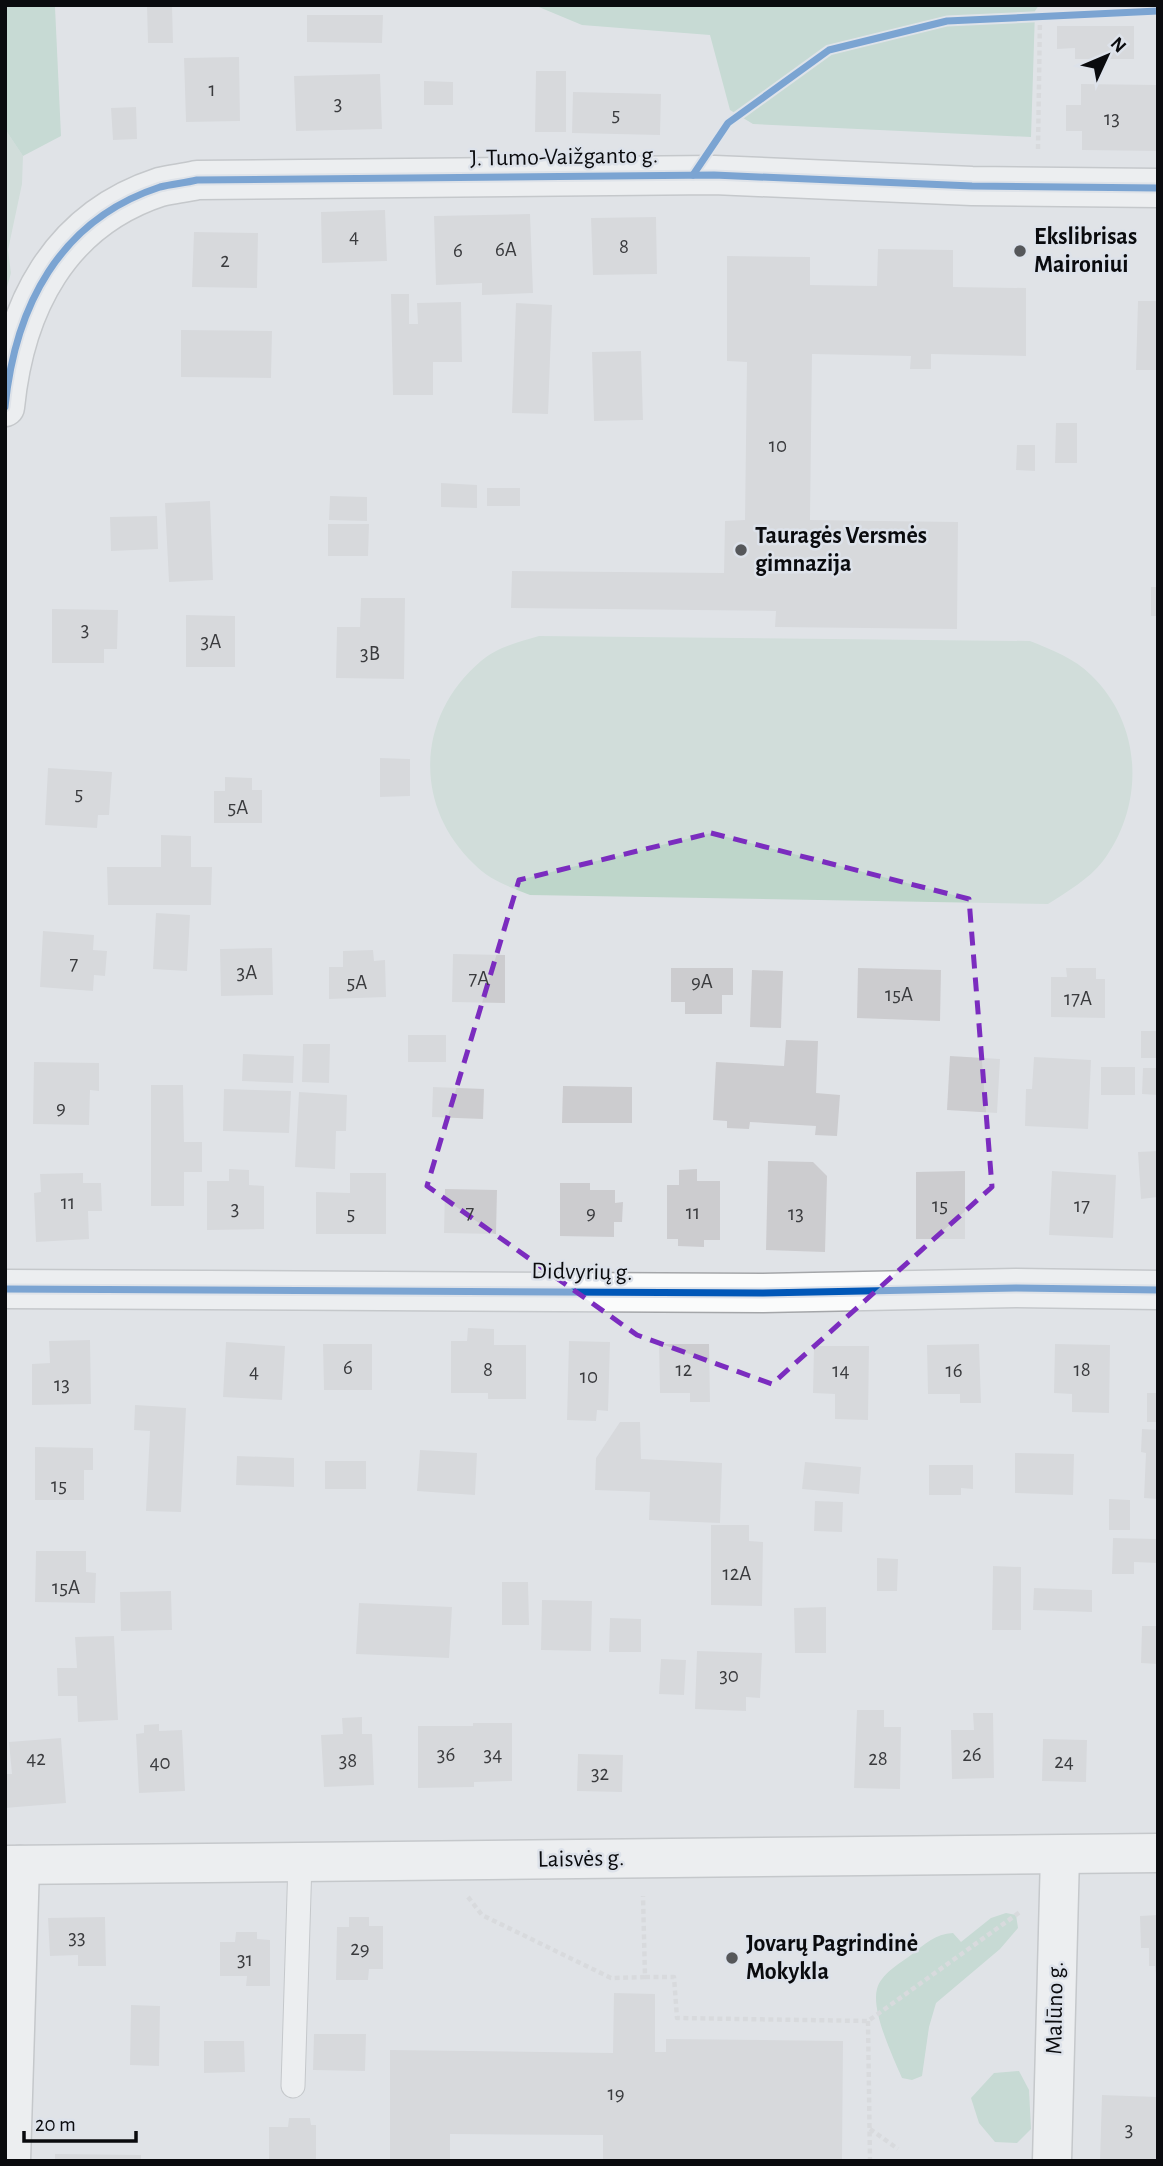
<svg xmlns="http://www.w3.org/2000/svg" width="1163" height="2166" font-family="'Alegreya Sans',sans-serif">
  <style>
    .green { fill: #bed6ca }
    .forest { fill: #a8cebc }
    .building { fill: #cccccf }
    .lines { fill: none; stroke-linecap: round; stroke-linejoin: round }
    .lane-casing { stroke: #a4a6a9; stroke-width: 25 }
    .street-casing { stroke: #a4a6a9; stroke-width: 41 }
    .path { stroke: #cfcfd1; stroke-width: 4.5; stroke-dasharray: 5 3.5; stroke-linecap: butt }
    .lane { stroke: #fafbfb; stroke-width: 23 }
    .street { stroke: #fafbfb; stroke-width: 38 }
    .cycleway-casing { stroke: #dde2ea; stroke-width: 11 }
    .cycleway { stroke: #0057b8; stroke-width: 7 }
    .marked { fill: none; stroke: #7b2cbf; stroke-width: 5; stroke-dasharray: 14 9; stroke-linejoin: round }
    .poi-dot { fill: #55575a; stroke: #dde2ea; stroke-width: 2.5 }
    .labels { text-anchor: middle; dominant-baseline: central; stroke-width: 5; stroke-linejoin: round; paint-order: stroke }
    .number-label { font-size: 21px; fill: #3a3b3e }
    .street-label { font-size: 24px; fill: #0a0b0e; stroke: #dde2ea }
    .poi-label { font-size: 24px; font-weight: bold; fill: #0a0b0e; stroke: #dde2ea; text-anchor: start }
  </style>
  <rect width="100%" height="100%" fill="#e0e3e7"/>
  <g class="green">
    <path d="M5,129L23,156L22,184L8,250L11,273L5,294Z"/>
    <path d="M539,636L1030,641C1052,650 1074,658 1091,675C1143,725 1145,805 1103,861C1089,879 1067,892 1048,904L530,895C510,887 489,880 474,864C413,806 416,716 481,661C497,647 519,642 539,636Z"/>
  </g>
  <g class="forest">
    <path d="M5,5L55,7L61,136L23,156L5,129Z"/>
    <path d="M534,5H1039L1035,11L1031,137L753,124L730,110L710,35L582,25Z"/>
    <path d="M1006,1913L1016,1915L1018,1928L1000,1949L936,2003L929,2027L922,2076L912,2080L902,2078C893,2057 871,2011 877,1989C881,1974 899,1964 911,1955C925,1944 935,1934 953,1933L961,1942L991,1918Z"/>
    <path d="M1019,2071L1029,2090L1031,2129L1017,2143L995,2142L979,2123L971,2098L994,2073Z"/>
  </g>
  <g class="building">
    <path d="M147,5H172L173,43H148Z"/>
    <path d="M307,15H383L382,43L307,42Z"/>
    <path d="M1057,26H1134V59H1075V48L1057,49Z"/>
    <path d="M239,57L240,121L186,122L184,58Z"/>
    <path d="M536,71H566V132H535Z"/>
    <path d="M380,74L382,129L296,131L294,76Z"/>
    <path d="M424,81L453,82V105H424Z"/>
    <path d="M1081,84L1158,85V151L1082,150V131H1066V105H1081Z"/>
    <path d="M573,92L661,94L660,135L572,133Z"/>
    <path d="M136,107L137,139L113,140L111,108Z"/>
    <path d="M385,210L387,261L322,263L321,212Z"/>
    <path d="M530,214L533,293L482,295V283L436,285L434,216Z"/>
    <path d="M656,217L657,274L593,275L591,218Z"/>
    <path d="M194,232L258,233L257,288L192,287Z"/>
    <path d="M878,249L953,250V287L1026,288V356L931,354V369H910L911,356L812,354L810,520L958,522L957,629L775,627L776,611L511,608L512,571L724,573L725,521L745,520L747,362L727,361V256L810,257V285L877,286Z"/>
    <path d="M391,294H409V324H418L417,303L461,302L462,362H433V395H393Z"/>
    <path d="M1138,301H1158V370H1136Z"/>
    <path d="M516,303L552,305L548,414L512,413Z"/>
    <path d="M181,330L272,331L271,378L181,377Z"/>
    <path d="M641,351L643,420L594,421L592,352Z"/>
    <path d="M1056,423H1077V463H1055Z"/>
    <path d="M1017,445H1035V471L1016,470Z"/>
    <path d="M441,483L477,485V508L441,507Z"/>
    <rect x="487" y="488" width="33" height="18"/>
    <path d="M330,496L367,497V521L329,520Z"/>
    <path d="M210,501L213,580L169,582L165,503Z"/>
    <path d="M157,516L158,549L111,551L110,517Z"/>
    <path d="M328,524H369L368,556H328Z"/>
    <rect x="1151" y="587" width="7" height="29"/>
    <path d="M361,598H405L404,679L336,678L337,627H360Z"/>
    <path d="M52,609L118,610L117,649H104V663H52Z"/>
    <path d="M186,615L235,616V667H186Z"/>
    <path d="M380,758L410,759V796L380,797Z"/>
    <path d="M48,768L112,772L109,815H98L97,828L45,825Z"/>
    <path d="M225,777L252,778V790H262V823H214V791H225Z"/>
    <path d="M161,835L191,836V867H212L211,905H108L107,867H161Z"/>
    <path d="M156,913L190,915L187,971L153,969Z"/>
    <path d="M43,931L94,935L93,950L107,951L105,976L94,975L93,991L40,987Z"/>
    <path d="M272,948L273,995L221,996L220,949Z"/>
    <path d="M373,950L374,961L385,960L386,997L329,999V967H343V951Z"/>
    <path d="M453,954L505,955V1003L452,1002Z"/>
    <path d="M671,968H733V995H722V1014H685V1002H671Z"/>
    <path d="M858,968L941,970L940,1021L857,1018Z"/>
    <path d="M1066,968H1096V979H1105V1018L1051,1017V977H1067Z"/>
    <path d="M752,970L783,971L781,1028L750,1027Z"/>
    <rect x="1141" y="1031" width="17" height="27"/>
    <rect x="408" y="1035" width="38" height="27"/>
    <path d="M786,1040L818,1041L816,1093L840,1095L837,1136L815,1135L816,1126L750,1122L749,1129L727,1128V1121L713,1120L716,1062L784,1066Z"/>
    <path d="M303,1044H330L329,1083L302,1082Z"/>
    <path d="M243,1054L294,1056L293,1083L242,1081Z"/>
    <path d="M950,1056L1000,1059L997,1113L947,1110Z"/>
    <path d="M1034,1057L1091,1060L1088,1129L1025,1126L1026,1089H1032Z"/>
    <path d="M34,1062L99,1063V1091L90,1090L89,1125L33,1124Z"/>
    <rect x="1101" y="1067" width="34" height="28"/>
    <path d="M1143,1068H1158V1095L1142,1094Z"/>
    <path d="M151,1085H183L184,1142H202V1172H184V1206H151Z"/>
    <path d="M563,1086L632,1087V1123H562Z"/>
    <path d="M433,1087L484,1089L483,1119L432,1117Z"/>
    <path d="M224,1089L291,1091L289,1133L223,1131Z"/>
    <path d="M299,1092L347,1095L346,1131H336L335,1169L295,1167Z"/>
    <path d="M1158,1151V1197L1141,1199L1138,1152Z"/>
    <path d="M768,1161L813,1162L827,1176L825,1252L766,1250Z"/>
    <path d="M229,1169L249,1170V1185L264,1186V1229L207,1230V1181H229Z"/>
    <path d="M697,1169V1181H720V1240H704V1247L678,1246V1239H667V1185H679V1170Z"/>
    <path d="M965,1171V1239H916V1172Z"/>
    <path d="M1052,1171L1116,1175L1113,1238L1049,1235Z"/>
    <path d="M83,1173V1183H101L102,1211H88L89,1239L36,1242L34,1193L41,1192L40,1174Z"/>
    <path d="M350,1173H386V1234H316V1192L350,1193Z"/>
    <path d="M560,1183H590V1190H615V1203L623,1202L622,1222H614V1237L560,1236Z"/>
    <path d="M445,1189L497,1190L496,1234L444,1233Z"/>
    <path d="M468,1328L494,1329V1345H526V1399H488V1393H451V1341H467Z"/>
    <path d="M90,1340L91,1404L32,1405V1364L50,1363L49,1341Z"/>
    <path d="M569,1341L610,1342L608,1411L597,1410L596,1421L567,1420Z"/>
    <path d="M226,1342L285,1346L282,1400L223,1397Z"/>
    <path d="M323,1344H372V1390H324Z"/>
    <path d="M659,1344H709L710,1402H690V1393H660Z"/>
    <path d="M979,1344L981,1403H960V1394H928L927,1345Z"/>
    <path d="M1055,1344L1110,1345L1109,1413L1072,1412V1394L1054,1393Z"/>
    <path d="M814,1346H869L868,1420L835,1419V1394L813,1393Z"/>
    <rect x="1147" y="1393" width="11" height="29"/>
    <path d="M135,1405L186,1408L181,1512L146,1511L150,1431L134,1430Z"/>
    <path d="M620,1422H640L641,1459L722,1463L720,1523L649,1520L650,1492L595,1490L596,1458Z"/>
    <path d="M1142,1429L1158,1430V1499L1144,1498L1146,1453L1141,1452Z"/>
    <path d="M35,1447L93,1448V1470H84V1500H35Z"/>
    <path d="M420,1450L477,1453L475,1495L417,1491Z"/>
    <path d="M1015,1453L1074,1454L1073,1495L1015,1493Z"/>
    <path d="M237,1456L294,1458V1487L236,1485Z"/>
    <rect x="325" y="1461" width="41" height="28"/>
    <path d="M805,1462L861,1467L859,1494L802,1489Z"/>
    <path d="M929,1465H973V1489L961,1488V1495H929Z"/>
    <path d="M1109,1499L1130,1500V1530H1109Z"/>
    <path d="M815,1501L843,1502L842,1532L814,1531Z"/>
    <path d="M711,1525H749V1541L763,1542L762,1606L711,1605Z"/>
    <path d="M1113,1538L1158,1539V1563L1134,1562V1574H1112Z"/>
    <path d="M36,1551H86V1572L96,1573L95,1603L35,1602Z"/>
    <path d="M877,1558L898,1559L897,1591H877Z"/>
    <path d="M993,1566L1021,1567V1630H992Z"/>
    <path d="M502,1582H528L529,1625H502Z"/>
    <path d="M1034,1588L1092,1590V1612L1033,1610Z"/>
    <path d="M171,1591L172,1630L121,1631L120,1592Z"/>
    <path d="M542,1600L592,1601L591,1651L541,1650Z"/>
    <path d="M359,1603L452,1607L449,1658L356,1654Z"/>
    <path d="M826,1607V1653H795L794,1608Z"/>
    <path d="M610,1618L641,1619V1652H609Z"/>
    <path d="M1142,1626H1158V1664L1141,1663Z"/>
    <path d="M114,1636L118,1720L78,1722L77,1696H58L57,1668H77L75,1637Z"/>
    <path d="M697,1651L762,1653L760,1698L746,1697V1711L695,1709Z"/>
    <path d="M661,1659L686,1660L684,1695L659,1694Z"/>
    <path d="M857,1710H884V1727H901L900,1789L854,1788Z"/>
    <path d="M973,1713H993L994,1778L952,1779L951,1730H974Z"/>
    <path d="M362,1717V1734H372L374,1785L324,1787L321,1735L343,1734L342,1718Z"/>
    <path d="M473,1723H512V1781L474,1782V1787L418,1788V1726H473Z"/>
    <path d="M159,1724V1731L182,1730L185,1791L139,1793L136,1734L144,1733V1725Z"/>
    <path d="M61,1738L66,1803L5,1808V1774H12L9,1742Z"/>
    <path d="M1043,1739L1087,1740L1086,1782L1042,1781Z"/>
    <path d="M578,1754L623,1755L622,1792L577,1791Z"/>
    <path d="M1158,1915V1974H1156L1155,1966H1149V1948H1141L1140,1916Z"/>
    <path d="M105,1917L106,1966H78V1955L50,1956L48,1918Z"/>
    <path d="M349,1917H369V1926H383V1969H369L368,1980H336L337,1927H349Z"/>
    <path d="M236,1932H257V1939L270,1940V1986H246L247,1976H220V1942H235Z"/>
    <path d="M614,1993L655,1994V2052H666V2039L843,2041L842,2161H603V2135L450,2134V2161H390V2050L613,2053Z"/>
    <path d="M131,2005L160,2006L159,2066L130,2065Z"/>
    <path d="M314,2034H366L365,2071L313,2070Z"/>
    <path d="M204,2041H244L245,2072L204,2073Z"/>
    <path d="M1102,2095L1158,2097V2161H1100Z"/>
    <path d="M289,2118H310L311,2125H316V2161H269V2127H288Z"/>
    <path d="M55,2154L141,2155V2161H55Z"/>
  </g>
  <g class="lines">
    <g class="lane-casing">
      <path id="lane" d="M293,2086L300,1862"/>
    </g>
    <g class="street-casing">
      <g id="street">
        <path d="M5,407C15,307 59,220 160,187C172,184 185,183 197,180L714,175L972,186L1158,188"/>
        <path d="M5,1289L763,1293L1016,1288L1158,1290"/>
        <path d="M5,1865L1158,1853"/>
        <path d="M11,2161L20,1865"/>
        <path d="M1052,2161L1060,1855"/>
      </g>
    </g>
    <g class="path">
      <path d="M1038,149L1040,16"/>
      <path d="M468,1897L482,1915L611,1978L645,1977L643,1896"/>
      <path d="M645,1977H674L677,2018L868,2021L1020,1912"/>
      <path d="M868,2021L870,2161"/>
      <path d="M870,2129L898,2149"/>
    </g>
    <use href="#lane" class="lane"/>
    <use href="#street" class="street"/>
    <g class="cycleway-casing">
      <g id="cycleway">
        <path d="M693,175L728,123L829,50L947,21L1158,11"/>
        <path d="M5,407C15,307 59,220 160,187C172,184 185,183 197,180L714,175L972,186L1158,188"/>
        <path d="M5,1289L763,1293L1016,1288L1158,1290"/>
      </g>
    </g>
    <use href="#cycleway" class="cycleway"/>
  </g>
  <path d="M0 0H1163V2166H0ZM711,833L969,899L992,1187L772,1384L637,1335L427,1186L519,880Z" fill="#e0e3e7" fill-opacity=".55" fill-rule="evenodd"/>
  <path class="marked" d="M711,833L969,899L992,1187L772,1384L637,1335L427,1186L519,880Z"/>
  <g class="poi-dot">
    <circle cx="1020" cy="251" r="7"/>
    <circle cx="741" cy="550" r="7"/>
    <circle cx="732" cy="1958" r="7"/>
  </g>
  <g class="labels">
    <g class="number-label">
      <text x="212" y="89">1</text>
      <text x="338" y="103">3</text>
      <text x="616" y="114">5</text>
      <text x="1112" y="118">13</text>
      <text x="354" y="236">4</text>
      <text x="624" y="246">8</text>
      <text x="506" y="249">6A</text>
      <text x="458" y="250">6</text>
      <text x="225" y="260">2</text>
      <text x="778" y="445">10</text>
      <text x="85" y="629">3</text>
      <text x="211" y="641">3A</text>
      <text x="370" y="653">3B</text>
      <text x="79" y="793">5</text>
      <text x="238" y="807">5A</text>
      <text x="74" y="963">7</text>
      <text x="247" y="972">3A</text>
      <text x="479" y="978">7A</text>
      <text x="702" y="981">9A</text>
      <text x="357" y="982">5A</text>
      <text x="899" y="994">15A</text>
      <text x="1078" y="998">17A</text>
      <text x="61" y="1107">9</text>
      <text x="68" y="1202">11</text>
      <text x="940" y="1205">15</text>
      <text x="1082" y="1205">17</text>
      <text x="235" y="1208">3</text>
      <text x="470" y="1212">7</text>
      <text x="591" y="1212">9</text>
      <text x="693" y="1212">11</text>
      <text x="351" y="1213">5</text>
      <text x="796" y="1213">13</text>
      <text x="348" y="1367">6</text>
      <text x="488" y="1369">8</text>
      <text x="684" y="1369">12</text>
      <text x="1082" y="1369">18</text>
      <text x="841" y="1370">14</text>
      <text x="954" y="1370">16</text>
      <text x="254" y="1371">4</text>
      <text x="589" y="1376">10</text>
      <text x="62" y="1384">13</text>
      <text x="59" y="1485">15</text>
      <text x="737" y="1573">12A</text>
      <text x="66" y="1587">15A</text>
      <text x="729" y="1675">30</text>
      <text x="446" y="1754">36</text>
      <text x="493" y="1754">34</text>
      <text x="972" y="1754">26</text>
      <text x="36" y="1758">42</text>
      <text x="878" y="1758">28</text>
      <text x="348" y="1760">38</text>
      <text x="1064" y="1761">24</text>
      <text x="160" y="1762">40</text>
      <text x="600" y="1773">32</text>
      <text x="77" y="1937">33</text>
      <text x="360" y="1948">29</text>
      <text x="245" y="1959">31</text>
      <text x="616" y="2093">19</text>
      <text x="1129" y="2129">3</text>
    </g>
    <g class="street-label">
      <text transform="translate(564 157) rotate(-1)">J. Tumo-Vaižganto g.</text>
      <text transform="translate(582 1272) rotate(1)">Didvyrių g.</text>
      <text transform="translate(581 1859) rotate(-1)">Laisvės g.</text>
      <text transform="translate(1055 2008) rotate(-89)">Malūno g.</text>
    </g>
    <g class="poi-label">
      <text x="1034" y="237">Ekslibrisas<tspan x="1034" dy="28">Maironiui</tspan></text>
      <text x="755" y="536">Tauragės Versmės<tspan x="755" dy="28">gimnazija</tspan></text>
      <text x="746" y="1944">Jovarų Pagrindinė<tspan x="746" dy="28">Mokykla</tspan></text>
    </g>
  </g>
  <rect width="1163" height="2166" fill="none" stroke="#0a0b0e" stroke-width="14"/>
  <g transform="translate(1107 56) rotate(46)" stroke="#dde2ea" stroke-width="5" paint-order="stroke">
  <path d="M0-5L12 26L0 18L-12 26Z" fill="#0a0b0e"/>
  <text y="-10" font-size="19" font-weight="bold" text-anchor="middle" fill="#0a0b0e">N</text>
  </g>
  <path d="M24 2131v10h112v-10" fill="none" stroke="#0a0b0e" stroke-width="3.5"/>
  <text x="35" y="2131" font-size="21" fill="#0a0b0e" stroke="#dde2ea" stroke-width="5" paint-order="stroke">20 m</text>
</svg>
